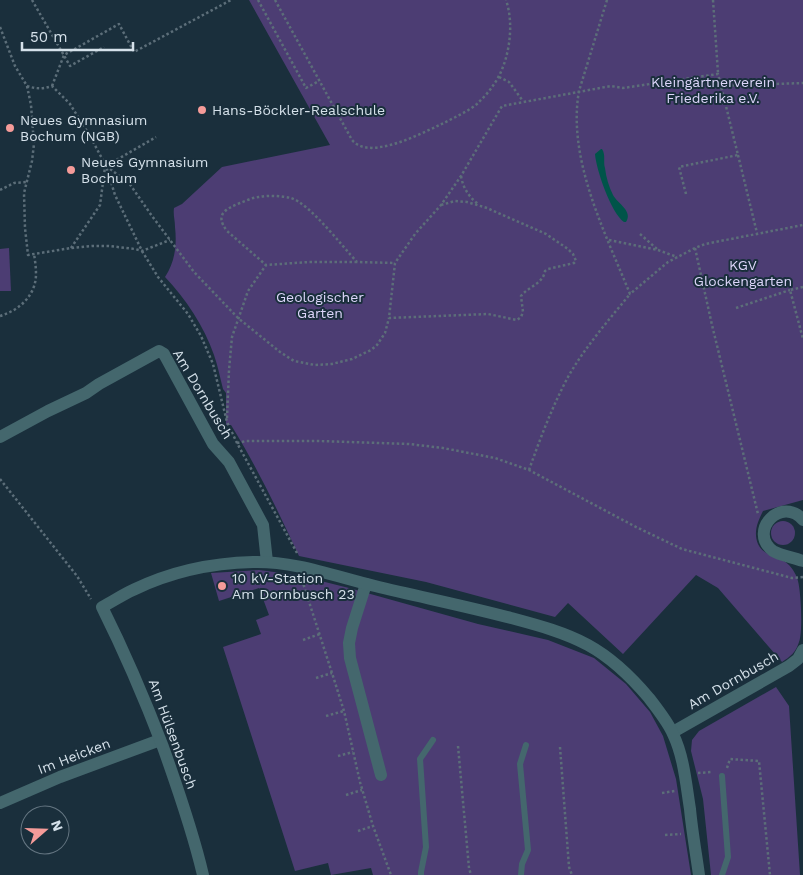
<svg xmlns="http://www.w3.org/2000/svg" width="803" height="875" font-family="'Work Sans',sans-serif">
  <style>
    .green { fill: #4c3d73 }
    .water { fill: #005449 }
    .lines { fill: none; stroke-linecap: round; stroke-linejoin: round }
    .path { stroke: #5c6e79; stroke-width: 2.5; stroke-dasharray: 2.5 2.5; stroke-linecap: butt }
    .service { stroke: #44676d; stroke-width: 6 }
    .minor { stroke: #44676d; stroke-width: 12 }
    .poi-dot { fill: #f59b99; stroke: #1a2f3c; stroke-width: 2 }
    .labels { text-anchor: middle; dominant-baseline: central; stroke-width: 4; stroke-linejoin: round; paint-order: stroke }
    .park-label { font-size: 14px; fill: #ddd6fa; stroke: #1a2f3c }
    .poi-label { font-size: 14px; fill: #d5e1ea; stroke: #1a2f3c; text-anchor: start }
    .street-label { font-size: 14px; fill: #d5e1ea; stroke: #1a2f3c }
  </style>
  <rect width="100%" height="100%" fill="#1a2f3c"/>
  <g class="green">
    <path d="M249,0H803V500L763,511C758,521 753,532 758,544C764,557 779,555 789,565C793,569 797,576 798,581C801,592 803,632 799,642C796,652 790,657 782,662L718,588L696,575L623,654L568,603L555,617L426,582L299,556C278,511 257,467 231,425H226V393L223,389C220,378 218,366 214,355C204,326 186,299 165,277C175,262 177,245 175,227C175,220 173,215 174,208L182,204L222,167L330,145Z"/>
    <path d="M9,248L11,291H0V249Z"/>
    <circle cx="783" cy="533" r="12"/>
    <path d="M259,570L297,575L349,588L478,624L548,640L594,658L626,684L650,712L663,736L676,779L691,875H373L371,868L331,875L328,863L295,871L223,647L261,634L256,620L269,615L259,588L219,601L211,573Z"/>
    <path d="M776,687L789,706L800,875H711L703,799L691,751L692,740L699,731Z"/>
  </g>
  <path class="water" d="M601,149H602C606,155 603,162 605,168C606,177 609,187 613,195C618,204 633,211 626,222H624C611,213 596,169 595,154Z"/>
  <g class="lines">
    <g class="path">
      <path d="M32,0L70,66L104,47"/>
      <path d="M258,0L306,88L319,81"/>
      <path d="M275,0L352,140C359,148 370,149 380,147C402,144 424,132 444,123C455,117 467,112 477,104C482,99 488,93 492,87C509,65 515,26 506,0"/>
      <path d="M607,0L579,91C567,159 605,232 630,294L668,262L695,248L705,244L803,225"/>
      <path d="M713,0L718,73"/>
      <path d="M0,27L15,66L27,86C36,89 43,89 52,86L70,104L90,136L106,166L156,137"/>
      <path d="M499,77L509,82L523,101"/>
      <path d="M27,86L31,105L34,144L32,161L24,193L25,228L28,255L71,248L92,246H109L135,249L142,251L170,240"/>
      <path d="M52,86L64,55L119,24L134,52L231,0"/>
      <path d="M738,155L757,233"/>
      <path d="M461,176C463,188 469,197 478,204"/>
      <path d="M0,190L14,183L26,182"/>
      <path d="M686,194L679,167L738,155L721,86"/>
      <path d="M441,205L455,201L467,202L487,208L546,234L568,249L573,254L576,261L574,263L548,269L545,271C543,284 529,286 521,296L523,312L521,317L517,320L488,314L389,318L395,263L415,234L441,205L461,176L502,106L611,86L623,88L718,74L721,86L803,83"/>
      <path d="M640,234L657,249"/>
      <path d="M609,240L658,250L677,257"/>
      <path d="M71,248L100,205L105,167"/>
      <path d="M695,248L712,325L758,514"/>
      <path d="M357,262H309L266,265L227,231C214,214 226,209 240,203C246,201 253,197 259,197C269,195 282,196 291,198C310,204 342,246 357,262L395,263"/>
      <path d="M803,287L790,290L803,339"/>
      <path d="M736,308L790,290"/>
      <path d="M0,316C20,310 36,295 36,274C36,267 35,260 34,254"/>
      <path d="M227,418L229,370L232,337L248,291L266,265"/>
      <path d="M237,443L246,441H318L409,444L443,448L495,458L529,470L636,527L682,549L792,578L803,577"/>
      <path d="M529,470C540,439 552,407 568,377C585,347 608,321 630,294"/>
      <path d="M0,479L77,576L91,599"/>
      <path d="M297,553L237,443L227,422L213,364L201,336L188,314L158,277L142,251L115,195L106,166L129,183L152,216L194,272L238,318L280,352L294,361L315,365L332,364L352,359L371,350L377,345L385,333L389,318"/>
      <path d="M302,580L332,673L344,711L360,782L373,826L391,875"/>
      <path d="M303,640L320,634"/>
      <path d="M316,678L332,673"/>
      <path d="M326,716L344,711"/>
      <path d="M458,746L469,868L471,875"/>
      <path d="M560,747L569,867L572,875"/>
      <path d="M338,756L353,752"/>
      <path d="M727,768L730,759L759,761L770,875"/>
      <path d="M698,773L712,772"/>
      <path d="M662,793L675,791"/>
      <path d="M346,795L362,790"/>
      <path d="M358,831L373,826"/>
      <path d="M665,835L681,834"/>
    </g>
    <g class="service">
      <path d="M722,776L728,857L722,875"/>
      <path d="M421,875V872L426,847L420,759L433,740"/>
      <path d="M521,875L522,864L528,850L520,764L526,745"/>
    </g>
    <g class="minor">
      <path d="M0,437L48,411L86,393L99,384L159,351L164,354L213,444L229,462L263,525L267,562"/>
      <path d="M803,520C782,495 747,531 773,551C779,555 795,558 803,561"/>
      <path d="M366,584L352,628L349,643L350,658L381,775"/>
      <path d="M673,732L789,666L798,659L803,650"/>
      <path d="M0,803L60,777L160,740"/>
      <path d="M203,875C193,832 178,789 163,747C145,700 125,653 102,607C112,602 122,595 133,590C170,572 211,563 253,562C295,561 334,576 375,586C420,597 466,606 511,618C537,625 564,632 588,645C610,657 633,679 649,698C656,707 669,724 673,734C684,757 686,784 690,809C692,831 696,853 699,875"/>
    </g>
  </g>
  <g class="poi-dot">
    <circle cx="202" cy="110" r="5"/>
    <circle cx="10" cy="128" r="5"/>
    <circle cx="71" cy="170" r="5"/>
    <circle cx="222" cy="586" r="5"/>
  </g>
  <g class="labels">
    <g class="park-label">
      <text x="713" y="82">Kleingärtnerverein<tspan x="713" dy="16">Friederika e.V.</tspan></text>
      <text x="743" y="265">KGV<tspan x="743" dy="16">Glockengarten</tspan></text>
      <text x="320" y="297">Geologischer<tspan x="320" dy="16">Garten</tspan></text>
    </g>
    <g class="poi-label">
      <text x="212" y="110">Hans-Böckler-Realschule</text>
      <text x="20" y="120">Neues Gymnasium<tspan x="20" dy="16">Bochum (NGB)</tspan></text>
      <text x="81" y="162">Neues Gymnasium<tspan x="81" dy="16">Bochum</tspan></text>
      <text x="232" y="578">10 kV-Station<tspan x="232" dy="16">Am Dornbusch 23</tspan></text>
    </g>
    <g class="street-label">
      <text transform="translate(203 394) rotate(59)">Am Dornbusch</text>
      <text transform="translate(733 680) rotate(-30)">Am Dornbusch</text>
      <text transform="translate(173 734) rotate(70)">Am Hülsenbusch</text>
      <text transform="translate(74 756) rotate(-21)">Im Heicken</text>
    </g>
  </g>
  <g transform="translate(45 830) rotate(70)"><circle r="24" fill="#1a2f3c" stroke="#657682"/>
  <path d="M0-4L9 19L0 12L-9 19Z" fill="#f59b99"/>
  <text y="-8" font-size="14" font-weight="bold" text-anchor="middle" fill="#d5e1ea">N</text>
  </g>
  <path d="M22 42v8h111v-8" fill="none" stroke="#d5e1ea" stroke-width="2.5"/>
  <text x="30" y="42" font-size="15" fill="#d5e1ea" stroke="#1a2f3c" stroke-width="4" paint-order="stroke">50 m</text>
</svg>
